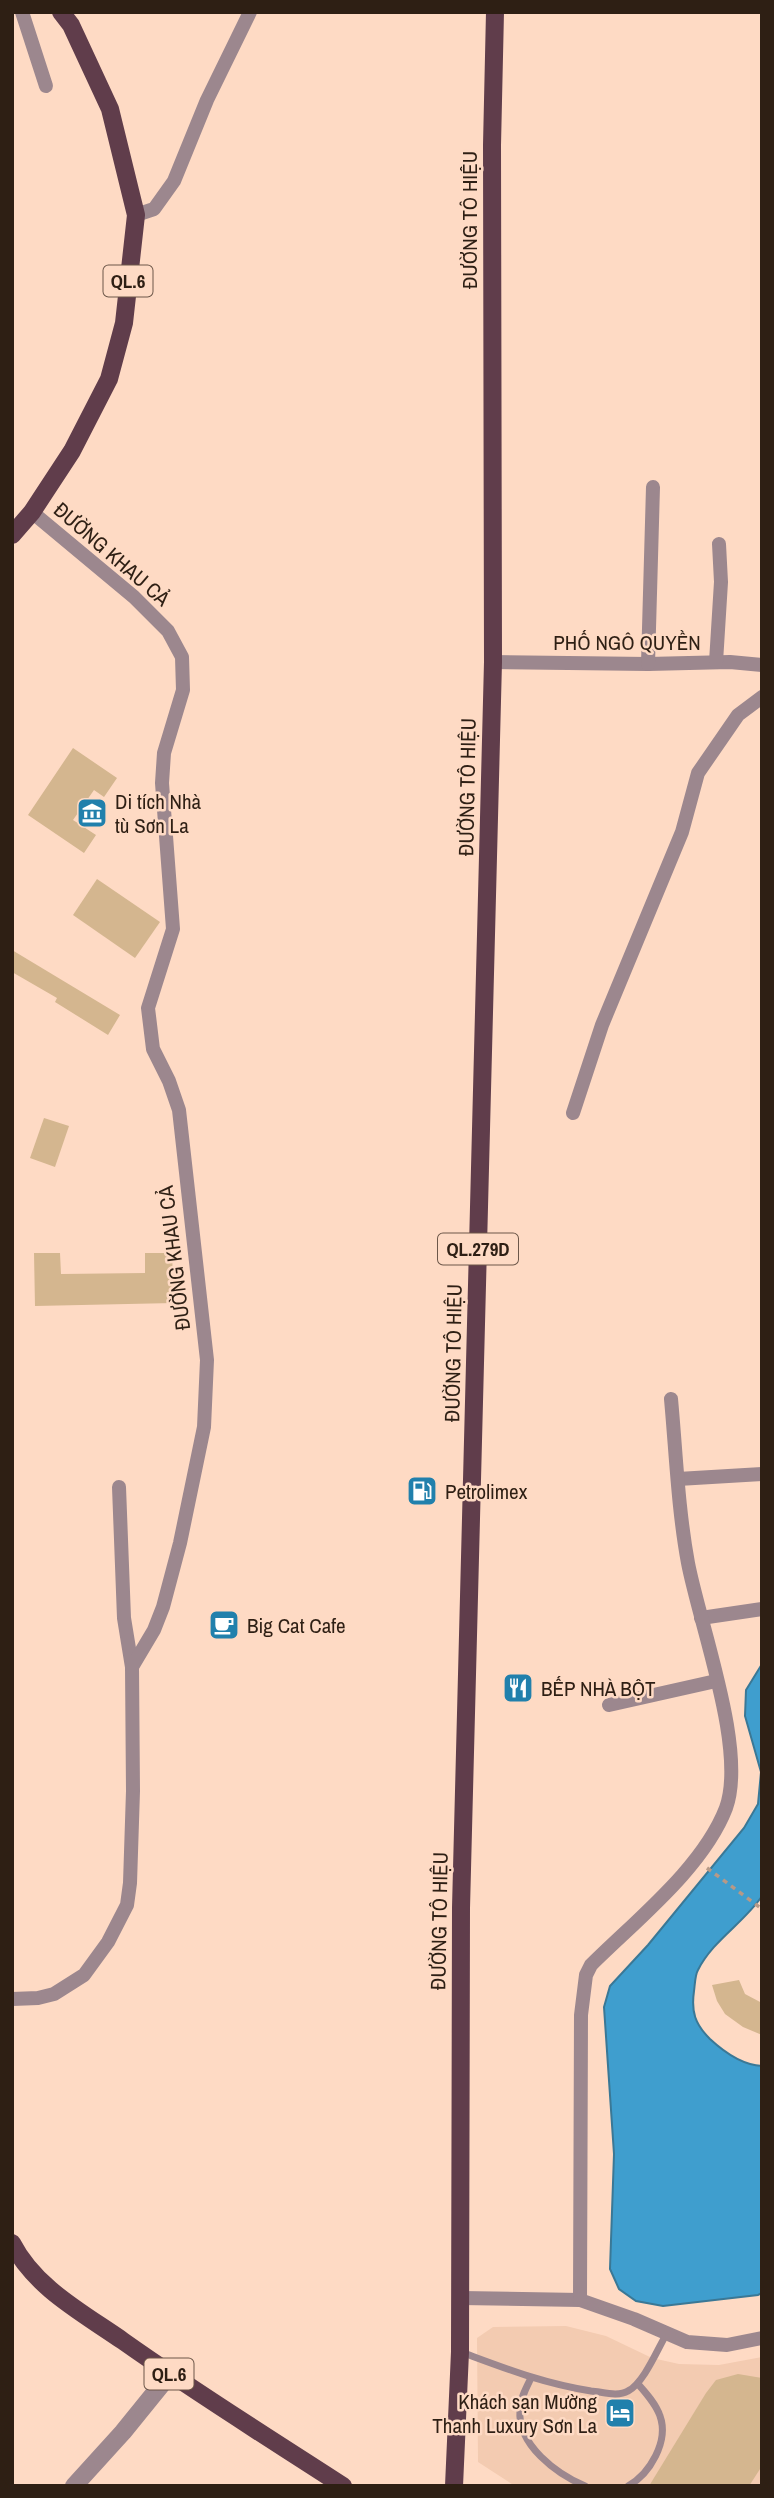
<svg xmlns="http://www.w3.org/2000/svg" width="774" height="2498" font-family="'Archivo Narrow',sans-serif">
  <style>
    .built { fill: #f3cbb1 }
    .water { fill: #3f9ece; stroke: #3a7896; stroke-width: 2 }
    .building { fill: #d4b68f }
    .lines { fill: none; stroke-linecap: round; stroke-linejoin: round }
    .path { stroke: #b69987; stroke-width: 3.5; stroke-dasharray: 5 5; stroke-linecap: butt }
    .service { stroke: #9c878e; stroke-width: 7 }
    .minor { stroke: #9c878e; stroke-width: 14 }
    .tertiary { stroke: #9c878e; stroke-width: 18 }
    .primary { stroke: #603d4b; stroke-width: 18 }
    .labels { text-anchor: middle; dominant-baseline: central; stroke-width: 5; stroke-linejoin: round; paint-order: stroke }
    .shield { fill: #fedac4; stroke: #6c5749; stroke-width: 2 }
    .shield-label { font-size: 19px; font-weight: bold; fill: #2e1f14 }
    .street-label { font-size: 21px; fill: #2e1f14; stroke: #fedac4 }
    .poi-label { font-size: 21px; fill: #2e1f14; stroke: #fedac4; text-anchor: start }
  </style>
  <rect width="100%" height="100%" fill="#fedac4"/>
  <path class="built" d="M566,2326L606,2336L652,2358L679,2364L719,2365L762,2357L761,2486H515L478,2462L477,2338L493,2327Z"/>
  <path class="water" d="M762,1664V1896C744,1923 713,1940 698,1970C695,1975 695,1984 694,1991C691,2012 695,2024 710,2039C724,2052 742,2065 762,2066V2293L758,2295L663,2306L636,2301L619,2289L610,2269L614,2154L604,2007L610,1986L648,1945L744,1828L758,1804L761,1772L745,1716L746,1690Z"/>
  <g class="building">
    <path d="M73,748L117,778L104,797L94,790L73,820L96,835L84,853L28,815Z"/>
    <path d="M97,879L160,922L135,958L73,915Z"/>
    <path d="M12,950L120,1015L108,1035L55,1002L57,998L12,972Z"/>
    <path d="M44,1118L69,1126L55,1167L30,1158Z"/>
    <path d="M34,1253H60L61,1274L145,1273V1253H172L174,1303L35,1306Z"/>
    <path d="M411,1477L435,1479L433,1505L409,1504Z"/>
    <path d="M739,1980L745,1994L762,2003V2035L743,2027L725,2014L717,2001L712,1985Z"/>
    <path d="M738,2374L762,2378V2466L749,2486H649L706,2393L716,2380Z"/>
  </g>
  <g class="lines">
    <path class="path" d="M707,1868L762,1909"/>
    <g class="service">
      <path d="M461,2352C507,2369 542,2383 591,2391C603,2392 618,2397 628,2391C644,2383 658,2348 667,2333"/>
      <path d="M531,2378C526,2388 520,2399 520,2410C517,2445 557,2474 585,2486"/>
      <path d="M628,2486C650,2474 669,2441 660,2416C656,2404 646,2393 638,2384"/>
    </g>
    <g class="minor">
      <path d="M22,12L46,86"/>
      <path d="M136,215L154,209L174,181L207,100L250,12"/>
      <path d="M493,662L648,664L730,662L762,665"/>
      <path d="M716,662L721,582L719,544"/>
      <path d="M648,664L653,487"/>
      <path d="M573,1113L602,1025L682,832L698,773L738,715L762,697"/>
      <path d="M678,1479L762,1474"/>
      <path d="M119,1487L124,1618L132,1667"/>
      <path d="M701,1618L762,1609"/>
      <path d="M609,1705L716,1681"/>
      <path d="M12,1999L38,1998L54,1994L84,1975L108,1942L127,1905L130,1883L133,1791L132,1667L154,1630L163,1607L180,1543L204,1427L207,1360L179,1110L169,1081L153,1049L148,1008L173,929L162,783L164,753L183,690L182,657L168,631L134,597L32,512"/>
      <path d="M461,2298L580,2300L634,2319L687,2342L727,2345L762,2338"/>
      <path d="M580,2300L581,2015L586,1975L591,1965C635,1921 703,1868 726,1808C747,1750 700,1626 688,1563C678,1509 676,1453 671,1399"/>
    </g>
    <path class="tertiary" d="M74,2486L123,2432L170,2374"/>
    <g class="primary">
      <path d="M12,535L32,512L72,451L109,379L124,323L136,215L110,109L71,25L61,12"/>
      <path d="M12,2243C35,2288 83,2313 123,2341C195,2392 269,2438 343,2486"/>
      <path d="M454,2486L460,2352L461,1908L493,662L492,145L495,12"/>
    </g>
  </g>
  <defs>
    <g id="museum-square" transform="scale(1.575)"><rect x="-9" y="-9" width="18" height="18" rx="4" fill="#2180ac" stroke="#fedac4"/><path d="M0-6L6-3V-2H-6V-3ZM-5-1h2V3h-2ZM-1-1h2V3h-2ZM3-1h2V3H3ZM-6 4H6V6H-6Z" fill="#fff"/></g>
    <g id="fuel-square" transform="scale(1.575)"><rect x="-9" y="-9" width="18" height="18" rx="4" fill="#2180ac" stroke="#fedac4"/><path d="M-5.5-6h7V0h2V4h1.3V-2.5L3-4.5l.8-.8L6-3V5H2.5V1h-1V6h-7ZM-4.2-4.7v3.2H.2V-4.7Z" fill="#fff"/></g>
    <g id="cafe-square" transform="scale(1.575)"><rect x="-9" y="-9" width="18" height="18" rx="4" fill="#2180ac" stroke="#fedac4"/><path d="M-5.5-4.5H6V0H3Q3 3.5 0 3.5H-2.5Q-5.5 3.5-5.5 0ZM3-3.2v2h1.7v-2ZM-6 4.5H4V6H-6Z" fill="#fff"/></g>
    <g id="restaurant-square" transform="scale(1.575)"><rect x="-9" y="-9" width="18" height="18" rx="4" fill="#2180ac" stroke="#fedac4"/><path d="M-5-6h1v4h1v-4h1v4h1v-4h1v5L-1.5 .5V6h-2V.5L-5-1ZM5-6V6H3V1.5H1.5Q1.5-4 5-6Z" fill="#fff"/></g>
    <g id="hotel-square" transform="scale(1.575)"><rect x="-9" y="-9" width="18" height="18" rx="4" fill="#2180ac" stroke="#fedac4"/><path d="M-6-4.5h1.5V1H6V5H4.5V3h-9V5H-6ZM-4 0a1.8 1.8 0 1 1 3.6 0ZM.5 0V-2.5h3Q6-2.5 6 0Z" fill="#fff"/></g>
  </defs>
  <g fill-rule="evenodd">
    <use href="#museum-square" x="92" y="813"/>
    <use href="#fuel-square" x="422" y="1491"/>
    <use href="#cafe-square" x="224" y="1625"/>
    <use href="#restaurant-square" x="518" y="1688"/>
    <use href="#hotel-square" x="620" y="2413"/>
  </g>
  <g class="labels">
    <g class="shield">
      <rect x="103.5" y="265.5" width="49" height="31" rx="5"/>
      <rect x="438" y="1233.5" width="80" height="31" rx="5"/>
      <rect x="144.5" y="2358.5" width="49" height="31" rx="5"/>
    </g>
    <g class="shield-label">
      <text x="128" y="281">QL.6</text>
      <text x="478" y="1249">QL.279D</text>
      <text x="169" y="2374">QL.6</text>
    </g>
    <g class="street-label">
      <text transform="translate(469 220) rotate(-90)">ĐƯỜNG TÔ HIỆU</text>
      <text transform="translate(112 554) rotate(41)">ĐƯỜNG KHAU CẢ</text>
      <text x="627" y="642">PHỐ NGÔ QUYỀN</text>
      <text transform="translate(467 787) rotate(-89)">ĐƯỜNG TÔ HIỆU</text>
      <text transform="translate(174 1258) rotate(-97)">ĐƯỜNG KHAU CẢ</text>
      <text transform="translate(453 1353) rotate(-89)">ĐƯỜNG TÔ HIỆU</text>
      <text transform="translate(439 1921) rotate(-89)">ĐƯỜNG TÔ HIỆU</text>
    </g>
    <g class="poi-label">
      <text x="115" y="801">Di tích Nhà<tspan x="115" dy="24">tù Sơn La</tspan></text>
      <text x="445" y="1491">Petrolimex</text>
      <text x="247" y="1625">Big Cat Cafe</text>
      <text x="541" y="1688">BẾP NHÀ BỘT</text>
      <text x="597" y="2401" text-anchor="end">Khách sạn Mường<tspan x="597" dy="24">Thanh Luxury Sơn La</tspan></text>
    </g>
  </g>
  <rect width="774" height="2498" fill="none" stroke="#2e1f14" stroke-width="28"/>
</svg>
